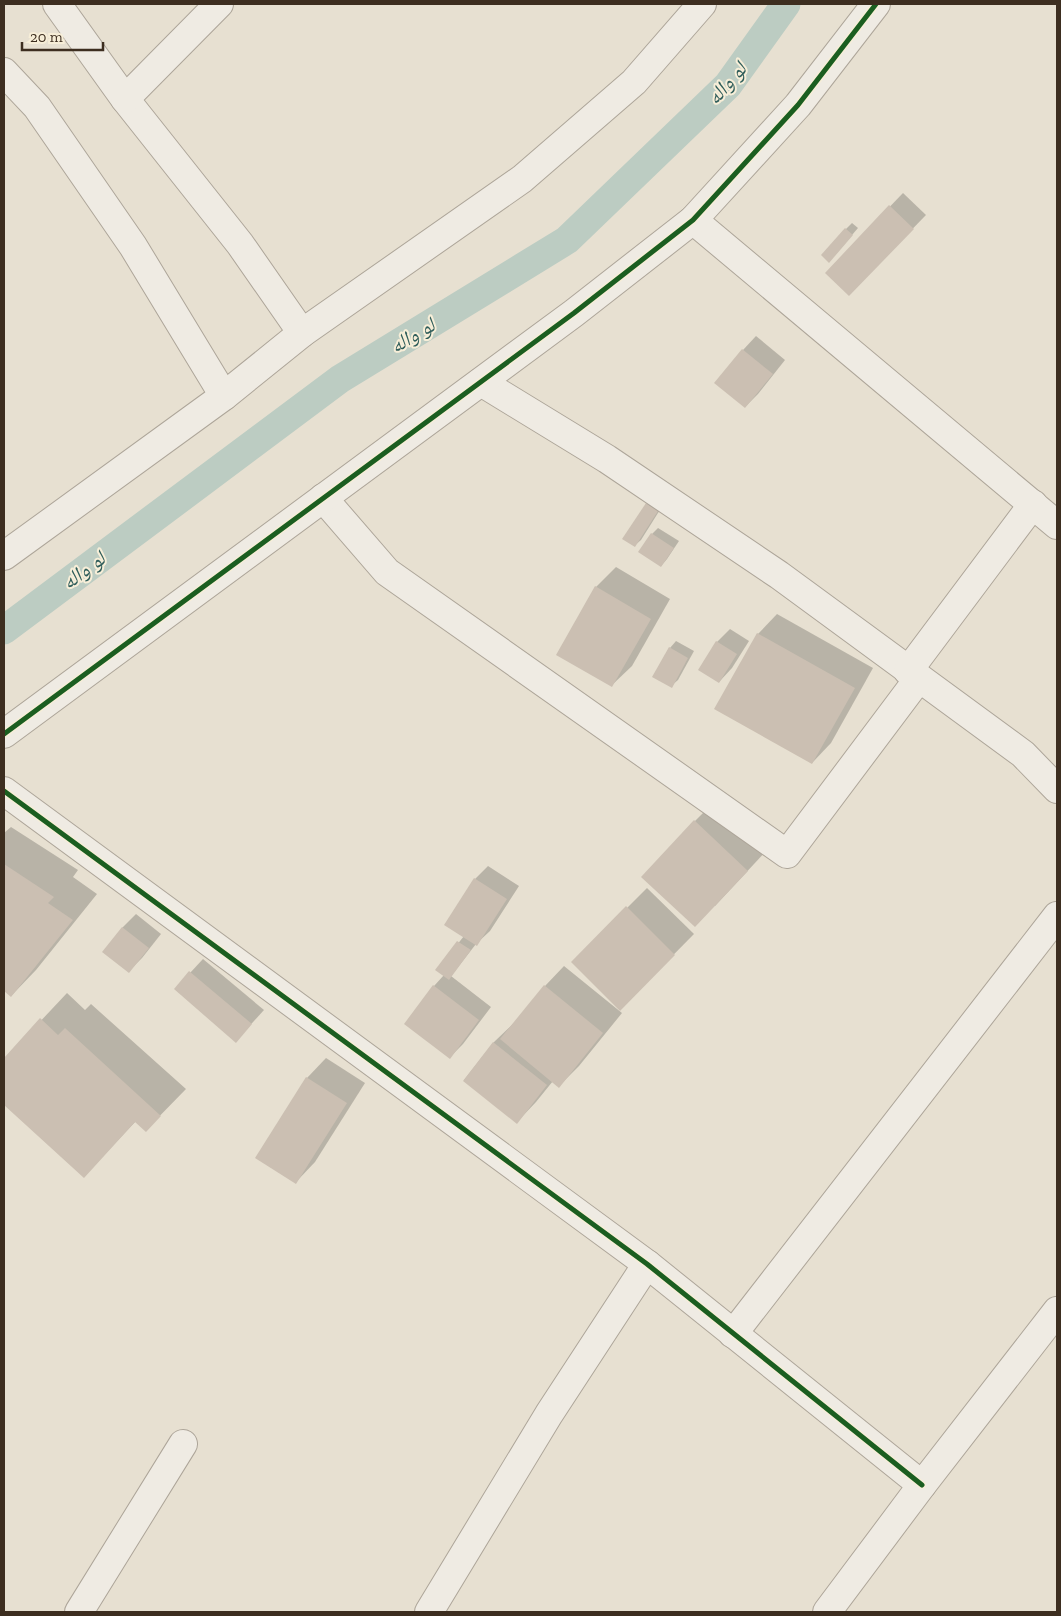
<svg xmlns="http://www.w3.org/2000/svg" width="1061" height="1616" font-family="'Zilla Slab','Noto Naskh Arabic',serif">
  <style>
    .shadow { fill: #0003 }
    .lines { fill: none; stroke-linecap: round; stroke-linejoin: round }
    .canal { stroke: #bcccc2; stroke-width: 29 }
    .building { fill: #cbbfb2 }
    .minor-casing { stroke: #ada599; stroke-width: 30 }
    .minor { stroke: #efebe3; stroke-width: 28 }
    .cycleway-casing { stroke: #f7eed8; stroke-width: 8 }
    .cycleway { stroke: #1b5e20; stroke-width: 5 }
    .labels { text-anchor: middle; dominant-baseline: central; stroke-width: 4; stroke-linejoin: round; paint-order: stroke }
    .water-label { font-size: 21px; font-style: italic; fill: #2f5d5a; stroke: #f7eed8 }
  </style>
  <rect width="100%" height="100%" fill="#e7e0d1"/>
  <g class="shadow">
    <path d="M903,193L926,215L862,281L826,273Z"/>
    <path d="M852,223L858,228L835,255L846,229Z"/>
    <path d="M756,336L785,360L758,394L745,407L743,350Z"/>
    <path d="M653,498L663,505L641,540L634,546L647,504Z"/>
    <path d="M658,528L679,541L667,559L661,566L652,534Z"/>
    <path d="M616,567L670,599L632,666L612,685L596,587Z"/>
    <path d="M777,614L873,668L831,743L812,763L758,634Z"/>
    <path d="M730,629L749,641L732,668L719,682L717,642Z"/>
    <path d="M676,641L694,651L678,680L671,686L670,648Z"/>
    <path d="M714,802L767,850L715,906L695,821Z"/>
    <path d="M11,827L78,870L73,877L97,894L36,970L11,996L4,989V833Z"/>
    <path d="M488,866L519,886L490,931L476,944L451,976L491,1007L463,1044L450,1057L406,1023L434,986L444,975L437,970L464,936L475,879Z"/>
    <path d="M647,888L694,934L620,1009L573,962Z"/>
    <path d="M136,914L161,934L142,958L129,971L104,951L123,927Z"/>
    <path d="M203,959L264,1010L236,1041L175,989Z"/>
    <path d="M564,966L622,1013L579,1066L559,1086L553,1081L536,1102L517,1122L464,1080L494,1042L514,1023L545,986Z"/>
    <path d="M67,993L85,1010L91,1004L186,1089L146,1130L136,1121L84,1176L4,1103V1060Z"/>
    <path d="M326,1058L365,1083L315,1162L296,1182L307,1078Z"/>
  </g>
  <g class="lines">
    <path class="canal" d="M4,630L340,379L567,240L728,85L786,4"/>
  </g>
  <g class="building">
    <path d="M889,205L914,229L849,296L825,273Z"/>
    <path d="M845,228L853,235L829,263L821,255Z"/>
    <path d="M742,349L773,374L745,408L714,383Z"/>
    <path d="M646,503L658,511L635,547L622,539Z"/>
    <path d="M651,533L674,548L661,567L638,552Z"/>
    <path d="M595,586L651,619L612,687L556,655Z"/>
    <path d="M757,633L855,688L812,764L714,709Z"/>
    <path d="M716,641L737,654L719,683L698,670Z"/>
    <path d="M669,647L688,658L672,688L652,677Z"/>
    <path d="M694,820L748,871L695,927L641,877Z"/>
    <path d="M4,864L54,897L48,903L73,920L11,997L4,991Z"/>
    <path d="M474,878L507,899L477,946L444,925Z"/>
    <path d="M626,906L675,955L620,1011L571,962Z"/>
    <path d="M122,927L149,948L129,973L102,952Z"/>
    <path d="M457,941L471,950L449,980L435,970Z"/>
    <path d="M189,971L252,1024L236,1043L174,989Z"/>
    <path d="M433,985L479,1020L450,1059L404,1024Z"/>
    <path d="M544,985L603,1033L559,1088L500,1039Z"/>
    <path d="M40,1018L58,1035L65,1028L161,1116L146,1132L135,1122L84,1178L4,1105V1058Z"/>
    <path d="M493,1042L547,1085L517,1124L463,1081Z"/>
    <path d="M306,1077L347,1103L296,1184L255,1158Z"/>
  </g>
  <g class="lines">
    <g class="minor-casing">
      <g id="minor">
        <path d="M57,4L125,99L240,244L302,333"/>
        <path d="M4,72L37,107L133,246L224,396"/>
        <path d="M125,99L219,4"/>
        <path d="M693,220L1057,525"/>
        <path d="M481,382L607,459L779,575L1023,754L1057,789"/>
        <path d="M323,498L387,572L787,854L919,678"/>
        <path d="M4,556L224,396L302,333L522,179L634,82L702,4"/>
        <path d="M908,671L1033,504"/>
        <path d="M4,734L574,313L693,220L798,105L876,4"/>
        <path d="M4,791L647,1264L922,1485"/>
        <path d="M733,1334L1057,916"/>
        <path d="M79,1612L183,1444"/>
        <path d="M429,1612L549,1414L647,1264"/>
        <path d="M827,1612L922,1485L1057,1311"/>
      </g>
    </g>
    <use href="#minor" class="minor"/>
    <g class="cycleway-casing">
      <g id="cycleway">
        <path d="M4,734L574,313L693,220L798,105L876,4"/>
        <path d="M4,791L647,1264L922,1485"/>
      </g>
    </g>
    <use href="#cycleway" class="cycleway"/>
  </g>
  <g class="labels">
    <g class="water-label">
      <text transform="translate(726 83) rotate(-49)">لو واله</text>
      <text transform="translate(412 335) rotate(-31)">لو واله</text>
      <text transform="translate(83 570) rotate(-37)">لو واله</text>
    </g>
  </g>
  <rect width="1061" height="1616" fill="none" stroke="#3d2e20" stroke-width="10"/>
  <path d="M22 42v8h81v-8" fill="none" stroke="#3d2e20" stroke-width="2.5"/>
  <text x="30" y="42" font-size="15" fill="#3d2e20" stroke="#f7eed8" stroke-width="4" paint-order="stroke">20 m</text>
</svg>
